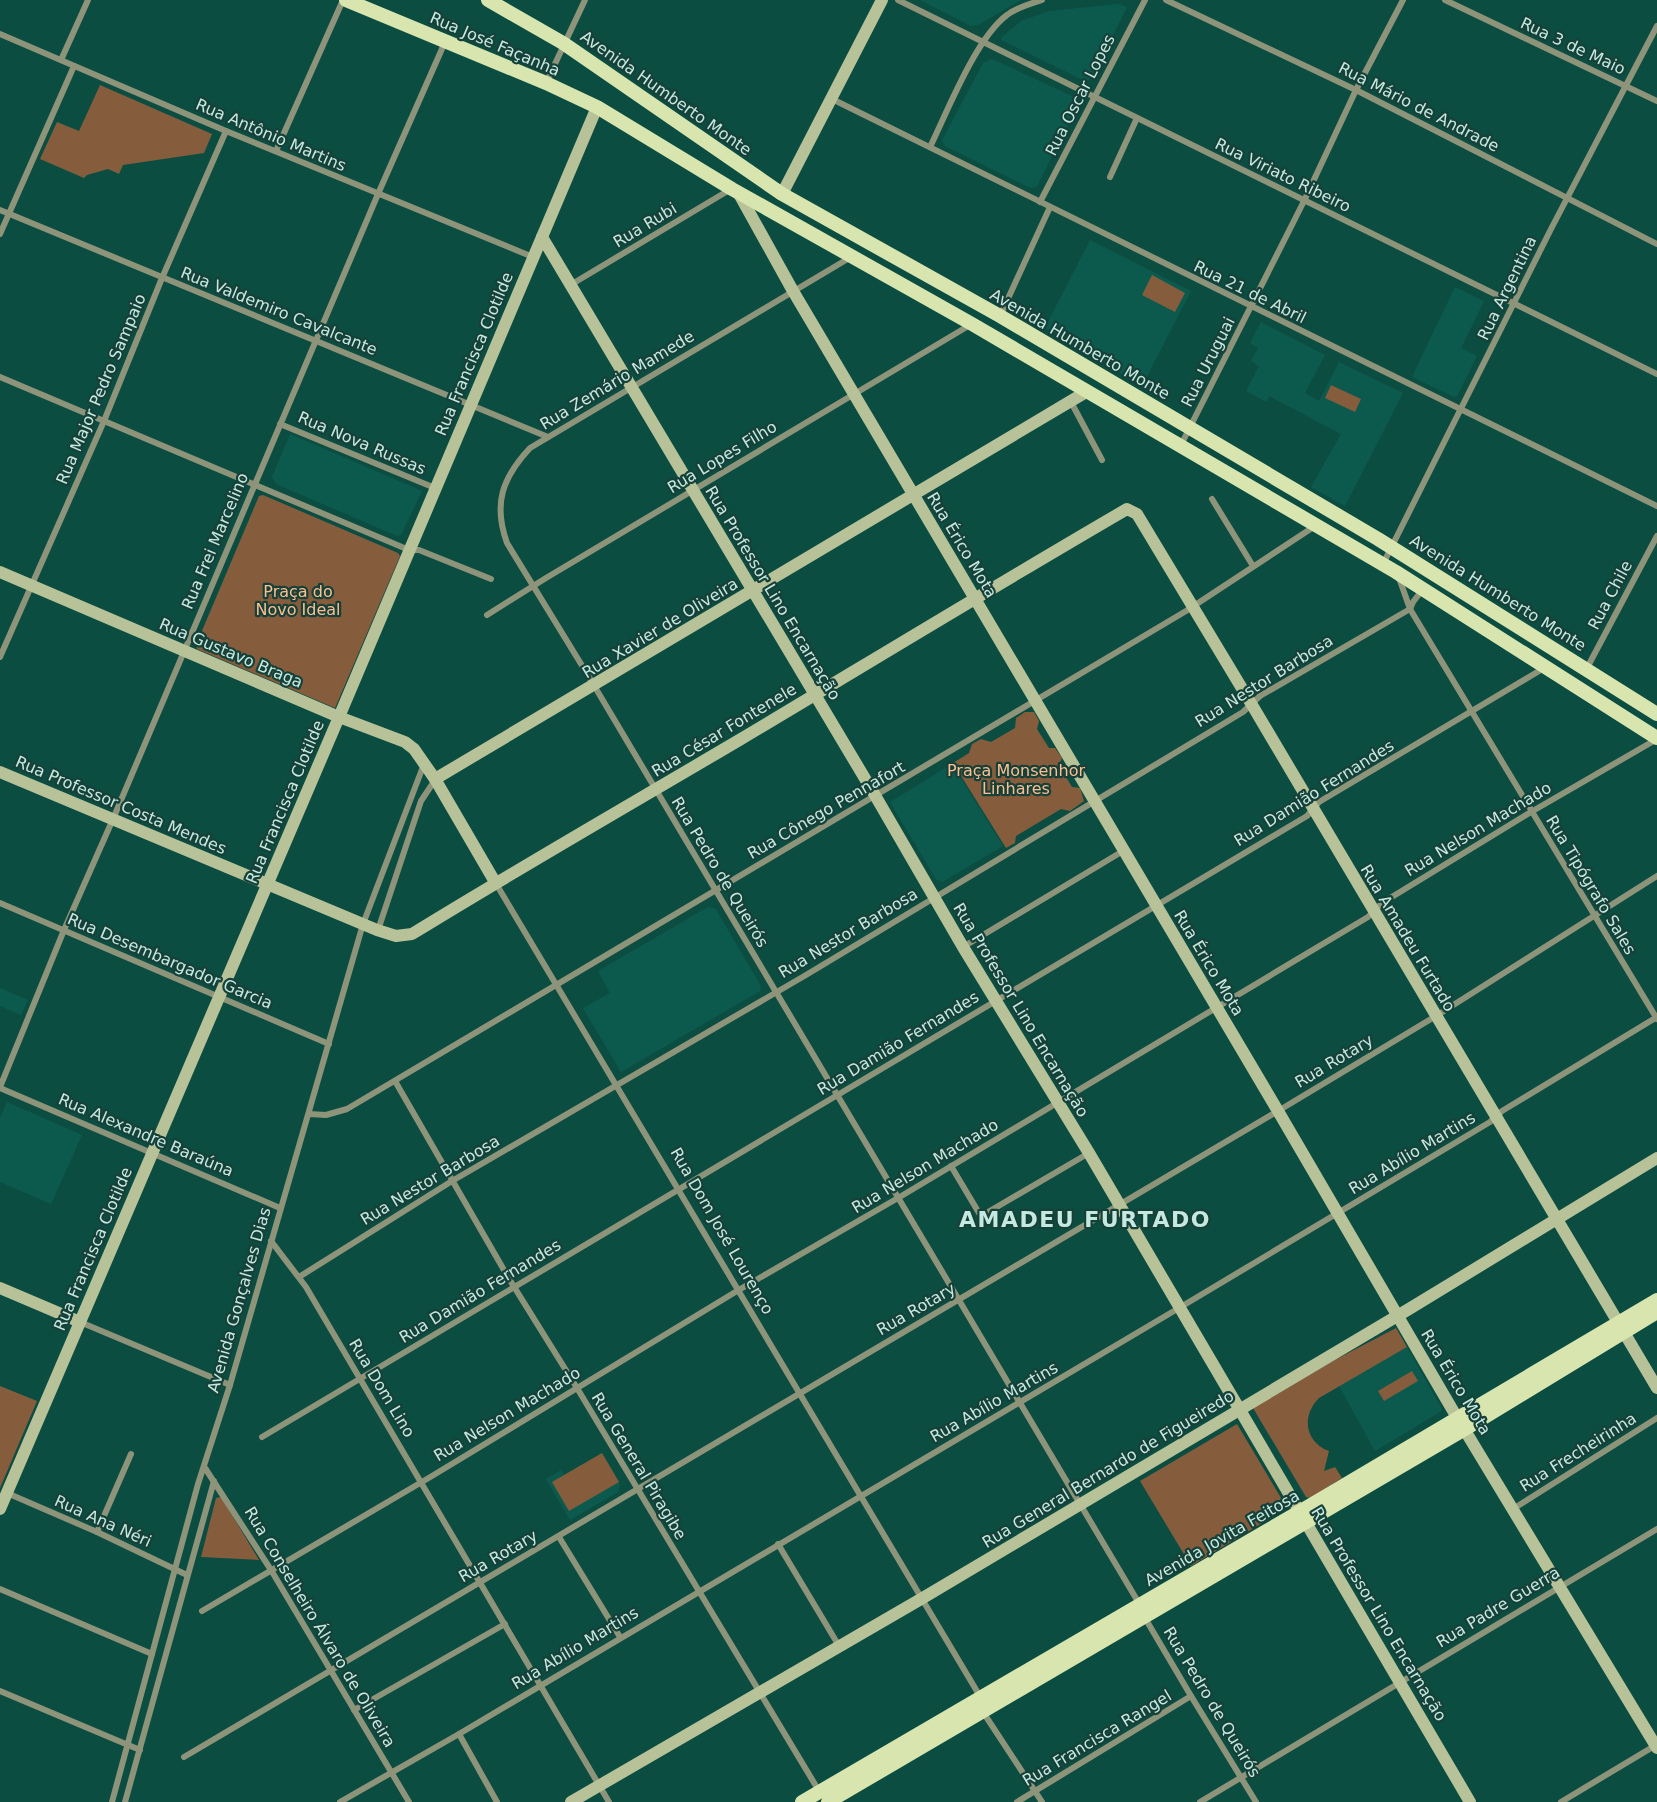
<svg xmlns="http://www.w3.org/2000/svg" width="1657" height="1802" font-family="'DejaVu Sans',sans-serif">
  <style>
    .built { fill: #0c5a4e }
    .green { fill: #855d3d }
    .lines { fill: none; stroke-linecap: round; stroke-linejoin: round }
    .street { stroke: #8e947a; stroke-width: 6 }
    .secondary { stroke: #b8c298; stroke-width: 12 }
    .primary { stroke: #d9e5af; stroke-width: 14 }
    .labels { text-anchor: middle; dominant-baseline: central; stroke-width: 4.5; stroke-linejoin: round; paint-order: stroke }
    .street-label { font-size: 16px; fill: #c4e9e0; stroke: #174038 }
    .park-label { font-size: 16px; fill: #fbbf91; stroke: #174038 }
    .district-label { font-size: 22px; font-weight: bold; letter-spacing: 1.5px; fill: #c4e9e0; stroke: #174038 }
  </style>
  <rect width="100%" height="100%" fill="#0c4d42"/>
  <g class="built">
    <path d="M920,0H1021L978,25L971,26Z"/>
    <path d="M1118,4L1127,7L1091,79L1085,81L1001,40L1002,37L1021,21L1049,11Z"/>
    <path d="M992,59L1074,97L1077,106L1037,186L1030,188L945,146L942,140L983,63Z"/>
    <path d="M1090,240L1191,291L1142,386L1045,328Z"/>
    <path d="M1455,287L1484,301L1461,348L1477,356L1457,396L1454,397L1412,377Z"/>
    <path d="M1261,322L1325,355L1305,393L1319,401L1339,362L1403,393L1345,506L1311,487L1341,434L1269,396L1266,402L1246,391L1259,366L1251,361L1258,348L1250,343Z"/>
    <path d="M290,434L422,491L401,535L397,536L276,484L272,477Z"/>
    <path d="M952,764L1003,846L942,882L936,879L890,802Z"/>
    <path d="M708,907L715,908L761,986L760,991L621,1072L583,1008L610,993L598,971Z"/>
    <path d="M0,988L28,1000L21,1015L0,1006Z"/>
    <path d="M7,1102L82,1135L51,1204L0,1182V1118Z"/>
    <path d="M1407,1347L1442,1409L1440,1412L1375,1451L1339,1386Z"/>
    <path d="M602,1453L620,1484L618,1492L570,1520L546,1479L561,1470L564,1475Z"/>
  </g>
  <g class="green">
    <path d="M100,85L212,134L204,153L123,165L119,174L108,169L87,175L84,178L40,159L57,122L79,131Z"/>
    <path d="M1152,275L1185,293L1175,312L1142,295Z"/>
    <path d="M1331,385L1361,399L1355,412L1325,398Z"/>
    <path d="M263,495L398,553L400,556L335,708L197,649L196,645L259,496Z"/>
    <path d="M1025,712H1034L1039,721L1037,729L1049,748H1055L1062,758L1059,765L1072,787L1080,788L1084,801L1070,811L1061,809L1016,836L1015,843L1006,848L953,763L969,753L972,744L981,739L991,742L1015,728L1016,718Z"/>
    <path d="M1396,1328L1407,1347L1319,1398C1301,1416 1305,1442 1329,1451L1324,1471L1335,1467L1342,1478L1310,1498L1306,1497L1253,1408L1331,1362Z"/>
    <path d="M1412,1371L1418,1381L1384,1401L1378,1391Z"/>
    <path d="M0,1386L37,1401L0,1488Z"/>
    <path d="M1237,1424L1287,1508L1191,1566L1140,1481Z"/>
    <path d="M602,1453L619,1482L569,1511L552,1482Z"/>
    <path d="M221,1497L259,1560L201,1557L216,1498Z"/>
  </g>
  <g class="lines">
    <g class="street">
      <path d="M898,0L1657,374"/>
      <path d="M1166,0L1356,90L1657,244"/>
      <path d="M1445,0L1657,101"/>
      <path d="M0,34L226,131L533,257"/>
      <path d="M61,60L88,0"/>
      <path d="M546,83L585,0"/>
      <path d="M832,99L1657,506"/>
      <path d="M930,147C948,110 976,38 1007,15C1017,7 1030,4 1042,0"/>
      <path d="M276,151L343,0"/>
      <path d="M1110,177L1137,118"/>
      <path d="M1040,202L1145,0"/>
      <path d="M0,210L548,437"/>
      <path d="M0,234L74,66"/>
      <path d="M851,257L530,448C502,478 493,504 507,543L589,677L1140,1605"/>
      <path d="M572,284L731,189"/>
      <path d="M1000,316L1050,207"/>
      <path d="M0,377L409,550H419L491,579"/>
      <path d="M1071,402L1102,460"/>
      <path d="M280,424L435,488"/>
      <path d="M1181,445L1304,201L1356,90L1403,0"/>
      <path d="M1212,499L1253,566"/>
      <path d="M1383,564L1551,229L1657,26"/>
      <path d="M1398,575L1410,609L1657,1019"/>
      <path d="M487,615L546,578L970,325"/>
      <path d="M0,657L104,421L162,278L226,131"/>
      <path d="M1587,668L1657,536"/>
      <path d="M495,882L981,1698"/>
      <path d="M0,903L329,1044"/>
      <path d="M378,930L421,801L435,780"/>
      <path d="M963,947L1123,851"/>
      <path d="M395,1081L508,1277L577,1388L819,1791"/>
      <path d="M0,1087L64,930L113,819L378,194L445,42"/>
      <path d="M0,1088L280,1208"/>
      <path d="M309,1114L326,1115L347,1109L1186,611L1315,526"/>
      <path d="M951,1166L979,1213L983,1215L1089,1153"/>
      <path d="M271,1241L306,1287L609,1802"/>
      <path d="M299,1277L452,1181L806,975L1243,712L1260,696L1410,609L1413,602L1423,589"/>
      <path d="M80,1322L230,1385"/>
      <path d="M262,1437L1307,816L1319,802L1544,668"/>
      <path d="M205,1468L271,1570L409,1802"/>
      <path d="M7,1493L97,1532L187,1575"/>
      <path d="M1513,1509L1657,1418"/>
      <path d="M97,1532L131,1454"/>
      <path d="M559,1537L620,1637"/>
      <path d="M778,1544L839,1646"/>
      <path d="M0,1589L152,1654"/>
      <path d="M202,1611L432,1476L737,1291L898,1198L1368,917L1382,903L1531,812L1657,739"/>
      <path d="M1145,1618L1191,1696L1256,1802"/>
      <path d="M0,1691L140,1750"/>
      <path d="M354,1710L505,1624"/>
      <path d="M983,1712L1042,1802"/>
      <path d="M459,1734L497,1802"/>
      <path d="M184,1757L1278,1111L1436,1016L1657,876"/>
      <path d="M112,1802L198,1484L230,1385L363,924L424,764"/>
      <path d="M125,1802L214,1481"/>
      <path d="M340,1802L459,1734L1179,1308L1490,1122L1502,1111L1657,1017"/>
      <path d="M1017,1802L1191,1696"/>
      <path d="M1200,1802L1657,1529"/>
      <path d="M1561,1802L1656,1745"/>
    </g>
    <g class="secondary">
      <path d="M738,192L793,291L1278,1111L1452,1409L1657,1748"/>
      <path d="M782,194L882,0"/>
      <path d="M542,237L876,797L963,947L1089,1153L1470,1802"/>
      <path d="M0,572L339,717L405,742L414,749L435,779L495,882"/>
      <path d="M0,772L377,930L396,936L412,934C521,867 631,804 741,739C870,662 998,584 1127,509L1137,514L1255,710L1657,1388"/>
      <path d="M435,779L1086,392"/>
      <path d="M0,1288L80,1322"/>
      <path d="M0,1509L339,717L597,107"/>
      <path d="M571,1802L921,1599L1409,1309L1657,1158"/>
    </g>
    <g class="primary">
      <path d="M346,0L546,83L597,107L732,189L972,324L1396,572L1657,738"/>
      <path d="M488,0L563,43L782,194L1000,316L1378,539L1657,714"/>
      <path d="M802,1802L1299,1512L1657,1300"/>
      <path d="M828,1802L1465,1429L1657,1312"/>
    </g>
  </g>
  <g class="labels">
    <g class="street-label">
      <text transform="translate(495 44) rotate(23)">Rua José Façanha</text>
      <text transform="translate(1573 46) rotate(25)">Rua 3 de Maio</text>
      <text transform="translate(666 93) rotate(35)">Avenida Humberto Monte</text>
      <text transform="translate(1080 95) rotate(-63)">Rua Oscar Lopes</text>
      <text transform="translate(1419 107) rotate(27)">Rua Mário de Andrade</text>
      <text transform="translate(271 135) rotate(23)">Rua Antônio Martins</text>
      <text transform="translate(1283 175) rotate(26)">Rua Viriato Ribeiro</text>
      <text transform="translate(645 225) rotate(-31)">Rua Rubi</text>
      <text transform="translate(1507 288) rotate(-64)">Rua Argentina</text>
      <text transform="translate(1250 292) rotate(26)">Rua 21 de Abril</text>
      <text transform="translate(279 311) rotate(22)">Rua Valdemiro Cavalcante</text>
      <text transform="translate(1080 344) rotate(30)">Avenida Humberto Monte</text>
      <text transform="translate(474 354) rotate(-67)">Rua Francisca Clotilde</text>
      <text transform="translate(1208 362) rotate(-63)">Rua Uruguai</text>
      <text transform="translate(617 380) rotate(-31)">Rua Zemário Mamede</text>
      <text transform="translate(101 389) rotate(-67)">Rua Major Pedro Sampaio</text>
      <text transform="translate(362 443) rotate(23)">Rua Nova Russas</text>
      <text transform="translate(722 457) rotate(-31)">Rua Lopes Filho</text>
      <text transform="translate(215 541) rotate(-67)">Rua Frei Marcelino</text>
      <text transform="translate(962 545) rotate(59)">Rua Érico Mota</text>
      <text transform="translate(773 593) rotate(59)">Rua Professor Lino Encarnação</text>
      <text transform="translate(1498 593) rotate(32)">Avenida Humberto Monte</text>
      <text transform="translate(1610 595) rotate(-62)">Rua Chile</text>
      <text transform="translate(660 628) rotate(-31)">Rua Xavier de Oliveira</text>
      <text transform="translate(231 653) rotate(23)">Rua Gustavo Braga</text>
      <text transform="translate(1264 681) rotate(-32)">Rua Nestor Barbosa</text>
      <text transform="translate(724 730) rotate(-31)">Rua César Fontenele</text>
      <text transform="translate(1314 793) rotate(-32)">Rua Damião Fernandes</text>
      <text transform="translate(285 802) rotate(-67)">Rua Francisca Clotilde</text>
      <text transform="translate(121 805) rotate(23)">Rua Professor Costa Mendes</text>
      <text transform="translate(826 810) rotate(-30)">Rua Cônego Pennafort</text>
      <text transform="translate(1478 829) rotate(-31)">Rua Nelson Machado</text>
      <text transform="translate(720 872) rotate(59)">Rua Pedro de Queirós</text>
      <text transform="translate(1591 885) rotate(59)">Rua Tipógrafo Sales</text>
      <text transform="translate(848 933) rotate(-31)">Rua Nestor Barbosa</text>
      <text transform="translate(1408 938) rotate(59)">Rua Amadeu Furtado</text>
      <text transform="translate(170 961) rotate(23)">Rua Desembargador Garcia</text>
      <text transform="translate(1209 963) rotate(59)">Rua Érico Mota</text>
      <text transform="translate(1021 1010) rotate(59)">Rua Professor Lino Encarnação</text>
      <text transform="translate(898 1043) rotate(-31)">Rua Damião Fernandes</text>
      <text transform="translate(1334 1061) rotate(-31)">Rua Rotary</text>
      <text transform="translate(146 1135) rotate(23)">Rua Alexandre Baraúna</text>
      <text transform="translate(1412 1153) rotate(-31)">Rua Abílio Martins</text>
      <text transform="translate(925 1166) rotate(-31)">Rua Nelson Machado</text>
      <text transform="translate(430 1180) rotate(-31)">Rua Nestor Barbosa</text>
      <text transform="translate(722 1231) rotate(60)">Rua Dom José Lourenço</text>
      <text transform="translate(93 1249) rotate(-67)">Rua Francisca Clotilde</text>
      <text transform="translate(480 1291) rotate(-31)">Rua Damião Fernandes</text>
      <text transform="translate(239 1300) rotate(-74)">Avenida Gonçalves Dias</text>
      <text transform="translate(916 1309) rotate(-30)">Rua Rotary</text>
      <text transform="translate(1456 1382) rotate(59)">Rua Érico Mota</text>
      <text transform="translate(382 1388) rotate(59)">Rua Dom Lino</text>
      <text transform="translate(994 1402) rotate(-30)">Rua Abílio Martins</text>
      <text transform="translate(507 1414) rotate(-31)">Rua Nelson Machado</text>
      <text transform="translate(1578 1452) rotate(-32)">Rua Frecheirinha</text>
      <text transform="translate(639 1466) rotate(59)">Rua General Piragibe</text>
      <text transform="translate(1108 1469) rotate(-31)">Rua General Bernardo de Figueiredo</text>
      <text transform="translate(103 1521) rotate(24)">Rua Ana Néri</text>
      <text transform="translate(1222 1538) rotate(-30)">Avenida Jovita Feitosa</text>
      <text transform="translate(498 1556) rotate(-30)">Rua Rotary</text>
      <text transform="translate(1498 1607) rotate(-31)">Rua Padre Guerra</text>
      <text transform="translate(1379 1614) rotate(59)">Rua Professor Lino Encarnação</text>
      <text transform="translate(320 1627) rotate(59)">Rua Conselheiro Álvaro de Oliveira</text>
      <text transform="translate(575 1648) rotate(-31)">Rua Abílio Martins</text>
      <text transform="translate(1212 1702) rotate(59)">Rua Pedro de Queirós</text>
      <text transform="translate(1097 1738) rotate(-31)">Rua Francisca Rangel</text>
    </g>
    <g class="park-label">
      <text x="298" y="591">Praça do<tspan x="298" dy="18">Novo Ideal</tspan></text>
      <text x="1016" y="770">Praça Monsenhor<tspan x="1016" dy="18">Linhares</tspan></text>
    </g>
    <g class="district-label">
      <text x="1085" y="1219">AMADEU FURTADO</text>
    </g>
  </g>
</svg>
